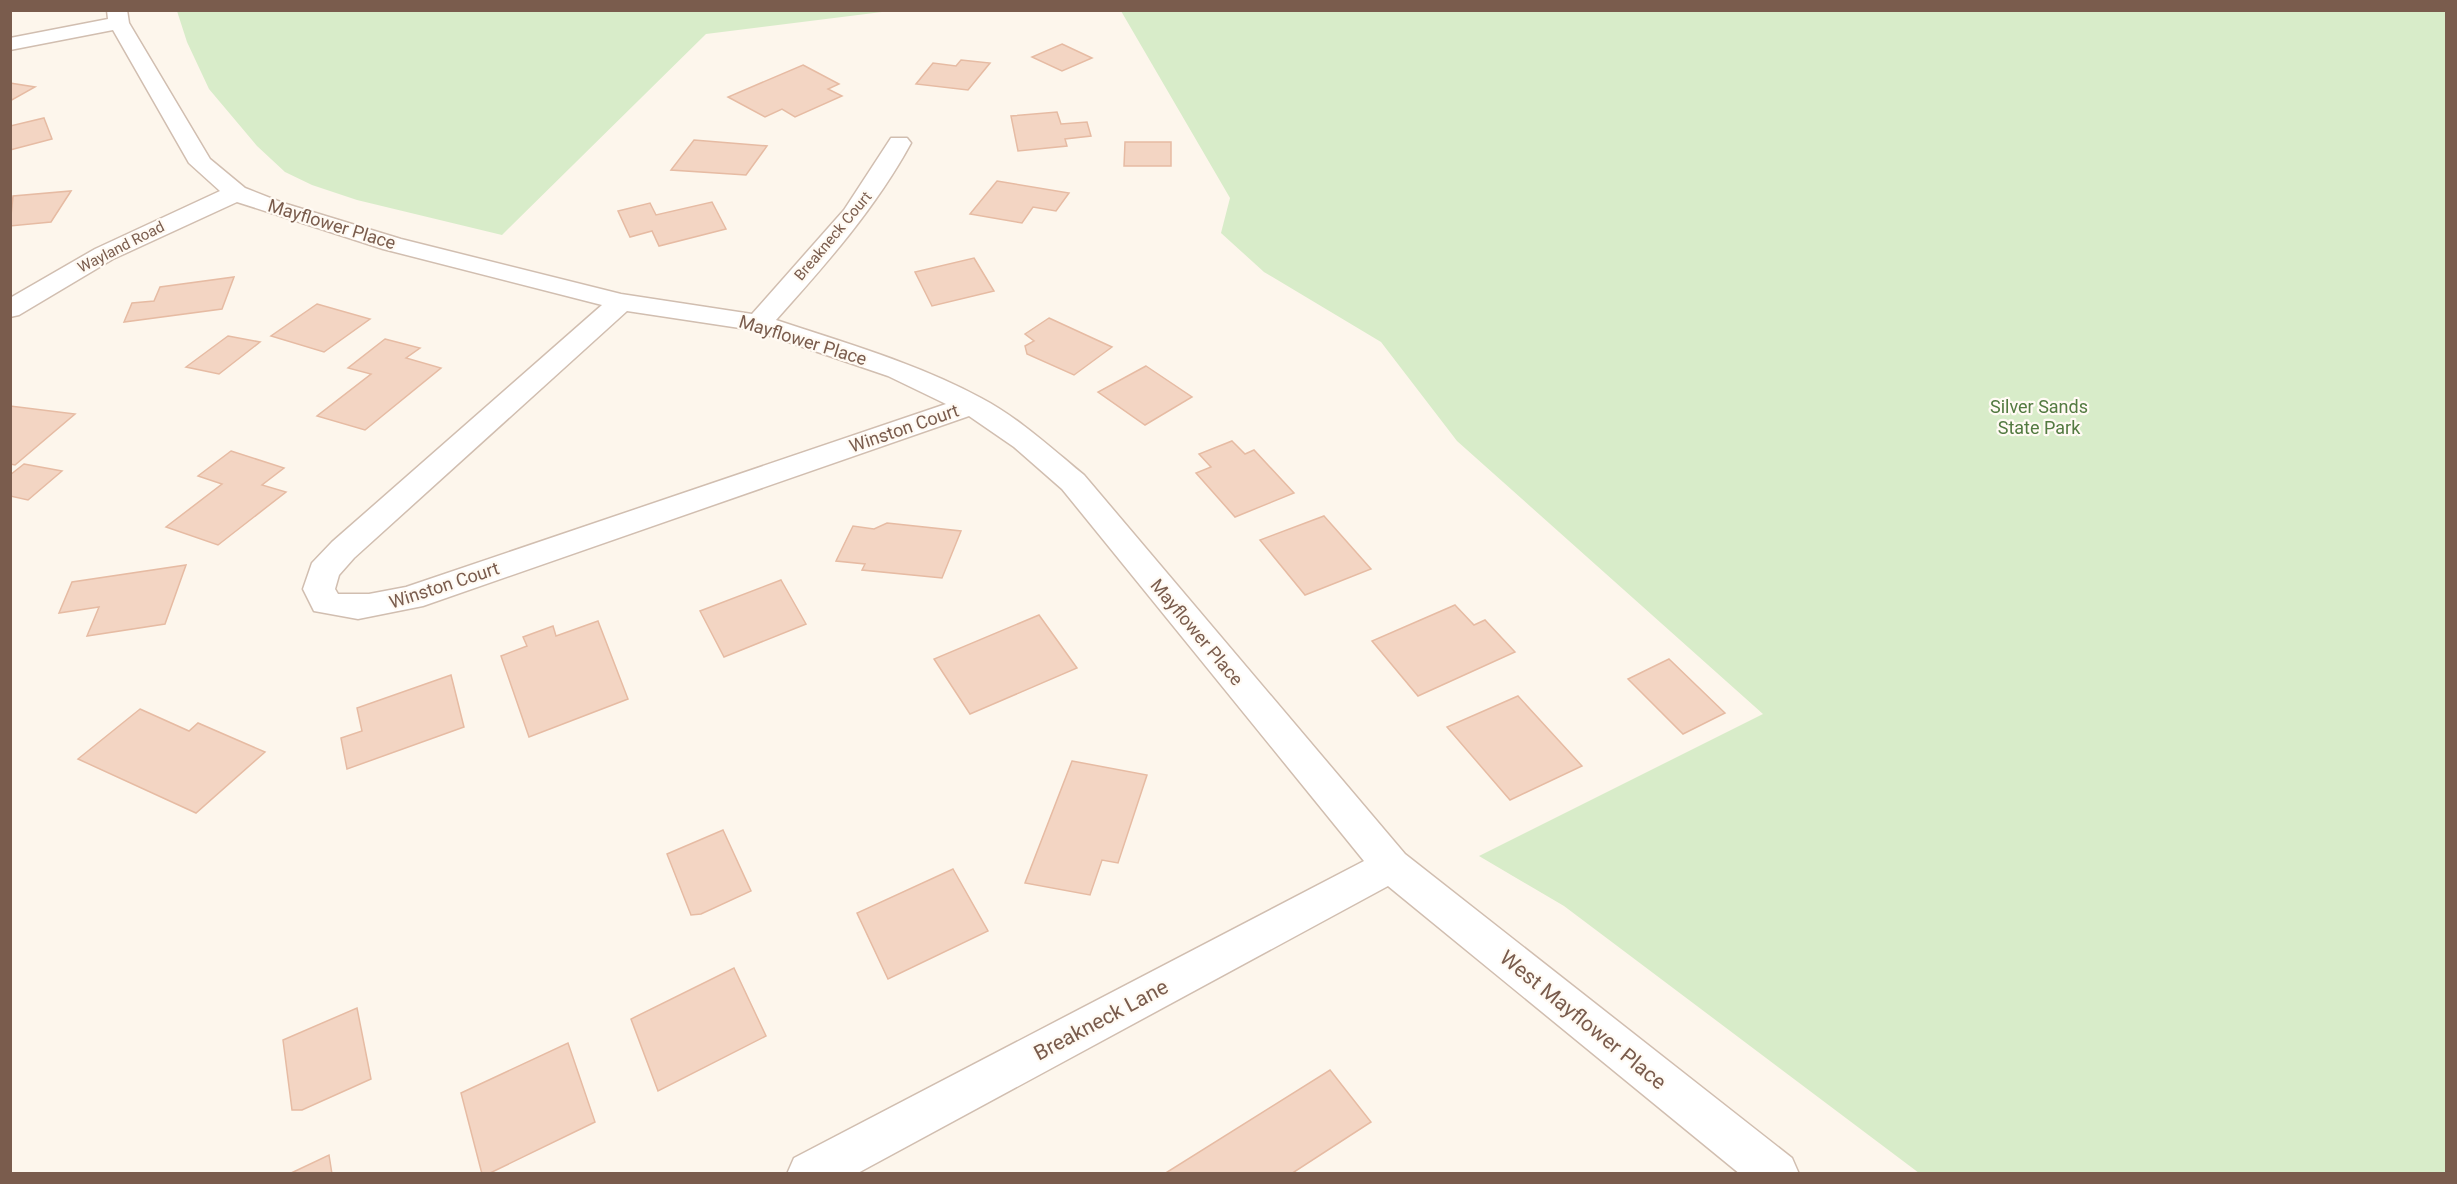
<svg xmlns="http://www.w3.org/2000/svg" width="2457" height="1184" font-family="Roboto,sans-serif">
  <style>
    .green { fill: #d8ecc9 }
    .building { fill: #f3d5c3; stroke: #e6bba3; stroke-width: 1.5 }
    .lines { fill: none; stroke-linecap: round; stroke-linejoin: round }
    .street-casing { stroke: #d1beb0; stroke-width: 3 }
    .street { fill: #fff; fill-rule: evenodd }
    .labels { text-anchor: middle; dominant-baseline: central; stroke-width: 4.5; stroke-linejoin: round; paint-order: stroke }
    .far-street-label { font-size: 15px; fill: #7a5c4d; stroke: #fffaf3 }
    .street-label { font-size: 18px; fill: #7a5c4d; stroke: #fffaf3 }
    .park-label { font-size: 18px; fill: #537a41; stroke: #fffaf3 }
    .near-street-label { font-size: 21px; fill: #7a5c4d; stroke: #fffaf3 }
  </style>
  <rect width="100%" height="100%" fill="#fdf6ec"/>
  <g class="green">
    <path d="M177,11V10L890,11L706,34L502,235L357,200L312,185L285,172L257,146L209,89L187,42Z"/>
    <path d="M1121,11H2446V1173H1919L1564,906L1479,856L1763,714L1457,441L1381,342L1264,272L1221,233L1230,198Z"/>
  </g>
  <g class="building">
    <path d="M1062,44L1092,58L1062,71L1032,57Z"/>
    <path d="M961,60L990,63L968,90L916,84L933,63L956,66Z"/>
    <path d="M803,65L839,84L828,89L842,96L795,117L782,109L765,117L728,97Z"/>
    <path d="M10,83L35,87L10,101Z"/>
    <path d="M1057,112L1061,124L1087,122L1091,136L1065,139L1067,146L1018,151L1011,116Z"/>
    <path d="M44,118L52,139L10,150V126Z"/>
    <path d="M694,140L767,146L746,175L671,170Z"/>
    <path d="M1125,142H1171V166H1124Z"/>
    <path d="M997,181L1069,193L1056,211L1033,207L1022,223L970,214Z"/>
    <path d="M71,191L51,222L10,226L13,196Z"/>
    <path d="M712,202L726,229L659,246L652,231L630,237L618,211L650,203L656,215Z"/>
    <path d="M974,258L994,291L932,306L915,272Z"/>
    <path d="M234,277L222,309L124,322L132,303L154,301L160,287Z"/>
    <path d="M317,304L370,319L324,352L271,336Z"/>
    <path d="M1049,318L1112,347L1074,375L1027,354L1025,346L1034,341L1025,334Z"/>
    <path d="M228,336L260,342L219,374L186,367Z"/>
    <path d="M385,339L420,348L406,358L441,368L365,430L317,416L371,374L348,368Z"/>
    <path d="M1146,366L1192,397L1145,425L1098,392Z"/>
    <path d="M10,406L75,414L15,465L10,464Z"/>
    <path d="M1232,441L1245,454L1254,450L1294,493L1235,517L1196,473L1211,467L1199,454Z"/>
    <path d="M231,451L284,468L262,485L286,492L218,545L166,527L222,484L198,476Z"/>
    <path d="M24,464L62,471L28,500L10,496V475Z"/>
    <path d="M1324,516L1371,569L1305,595L1260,540Z"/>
    <path d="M887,523L961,531L942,578L862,570L865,564L836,561L853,526L874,529Z"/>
    <path d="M186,565L165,624L87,636L99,607L59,613L72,582Z"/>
    <path d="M781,580L806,624L724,657L700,611Z"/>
    <path d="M1455,605L1474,625L1485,620L1515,652L1418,696L1372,641Z"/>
    <path d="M1039,615L1077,668L970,714L934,659Z"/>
    <path d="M598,621L628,699L529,737L501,656L527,646L523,637L553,626L556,636Z"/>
    <path d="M1669,659L1725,713L1683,734L1628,679Z"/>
    <path d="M451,675L464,727L347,769L341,738L362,731L357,708Z"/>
    <path d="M1518,696L1582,766L1510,800L1447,727Z"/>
    <path d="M140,709L189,731L198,723L265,752L196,813L78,759Z"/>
    <path d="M1072,761L1147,775L1118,863L1102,860L1090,895L1025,883Z"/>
    <path d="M723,830L751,891L701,914L691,915L667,854Z"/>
    <path d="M953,869L988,931L888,979L857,913Z"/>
    <path d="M734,968L766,1036L658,1091L631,1019Z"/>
    <path d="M357,1008L371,1079L302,1110H292L283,1040Z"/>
    <path d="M568,1043L595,1122L488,1174H482L461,1093Z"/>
    <path d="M1330,1070L1371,1122L1291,1174H1164Z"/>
    <path d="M329,1155L332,1174H289Z"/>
  </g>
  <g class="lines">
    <g class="street-casing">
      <path id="street" d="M107,10H127L129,23L210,159L245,188L283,203L401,239L621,294L752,314L844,210L891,138H907L911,143C875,209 826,264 776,320C845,343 916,363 981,398C1019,418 1051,448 1084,475L1405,854L1792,1158L1799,1174H1740L1388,886L856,1174H787L794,1158L1364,861L1062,489L1014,447L969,416L423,606L358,619L314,611L303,589L312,563L332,542L602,305L383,249L237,202L113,259L19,315L10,317V298L95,249L220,191L189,163L113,30L10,50V38L108,19ZM627,311L753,330L888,376L946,404L406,587L369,594H338L335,589L339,575L354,558Z"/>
    </g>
    <use href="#street" class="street"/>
  </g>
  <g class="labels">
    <g class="far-street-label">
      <text transform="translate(833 236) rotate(-50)">Breakneck Court</text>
      <text transform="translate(121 247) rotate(-27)">Wayland Road</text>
    </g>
    <g class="street-label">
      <text transform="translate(332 224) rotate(17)">Mayflower Place</text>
      <text transform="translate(803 340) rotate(17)">Mayflower Place</text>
      <text transform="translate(904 428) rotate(-19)">Winston Court</text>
      <text transform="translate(444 585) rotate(-18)">Winston Court</text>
      <text transform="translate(1197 632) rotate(50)">Mayflower Place</text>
    </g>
    <g class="park-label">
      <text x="2039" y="406">Silver Sands<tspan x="2039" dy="21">State Park</tspan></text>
    </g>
    <g class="near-street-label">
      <text transform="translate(1101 1020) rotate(-28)">Breakneck Lane</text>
      <text transform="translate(1583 1020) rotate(39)">West Mayflower Place</text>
    </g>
  </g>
  <rect width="2457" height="1184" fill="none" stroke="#7a5c4d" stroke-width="24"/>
</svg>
